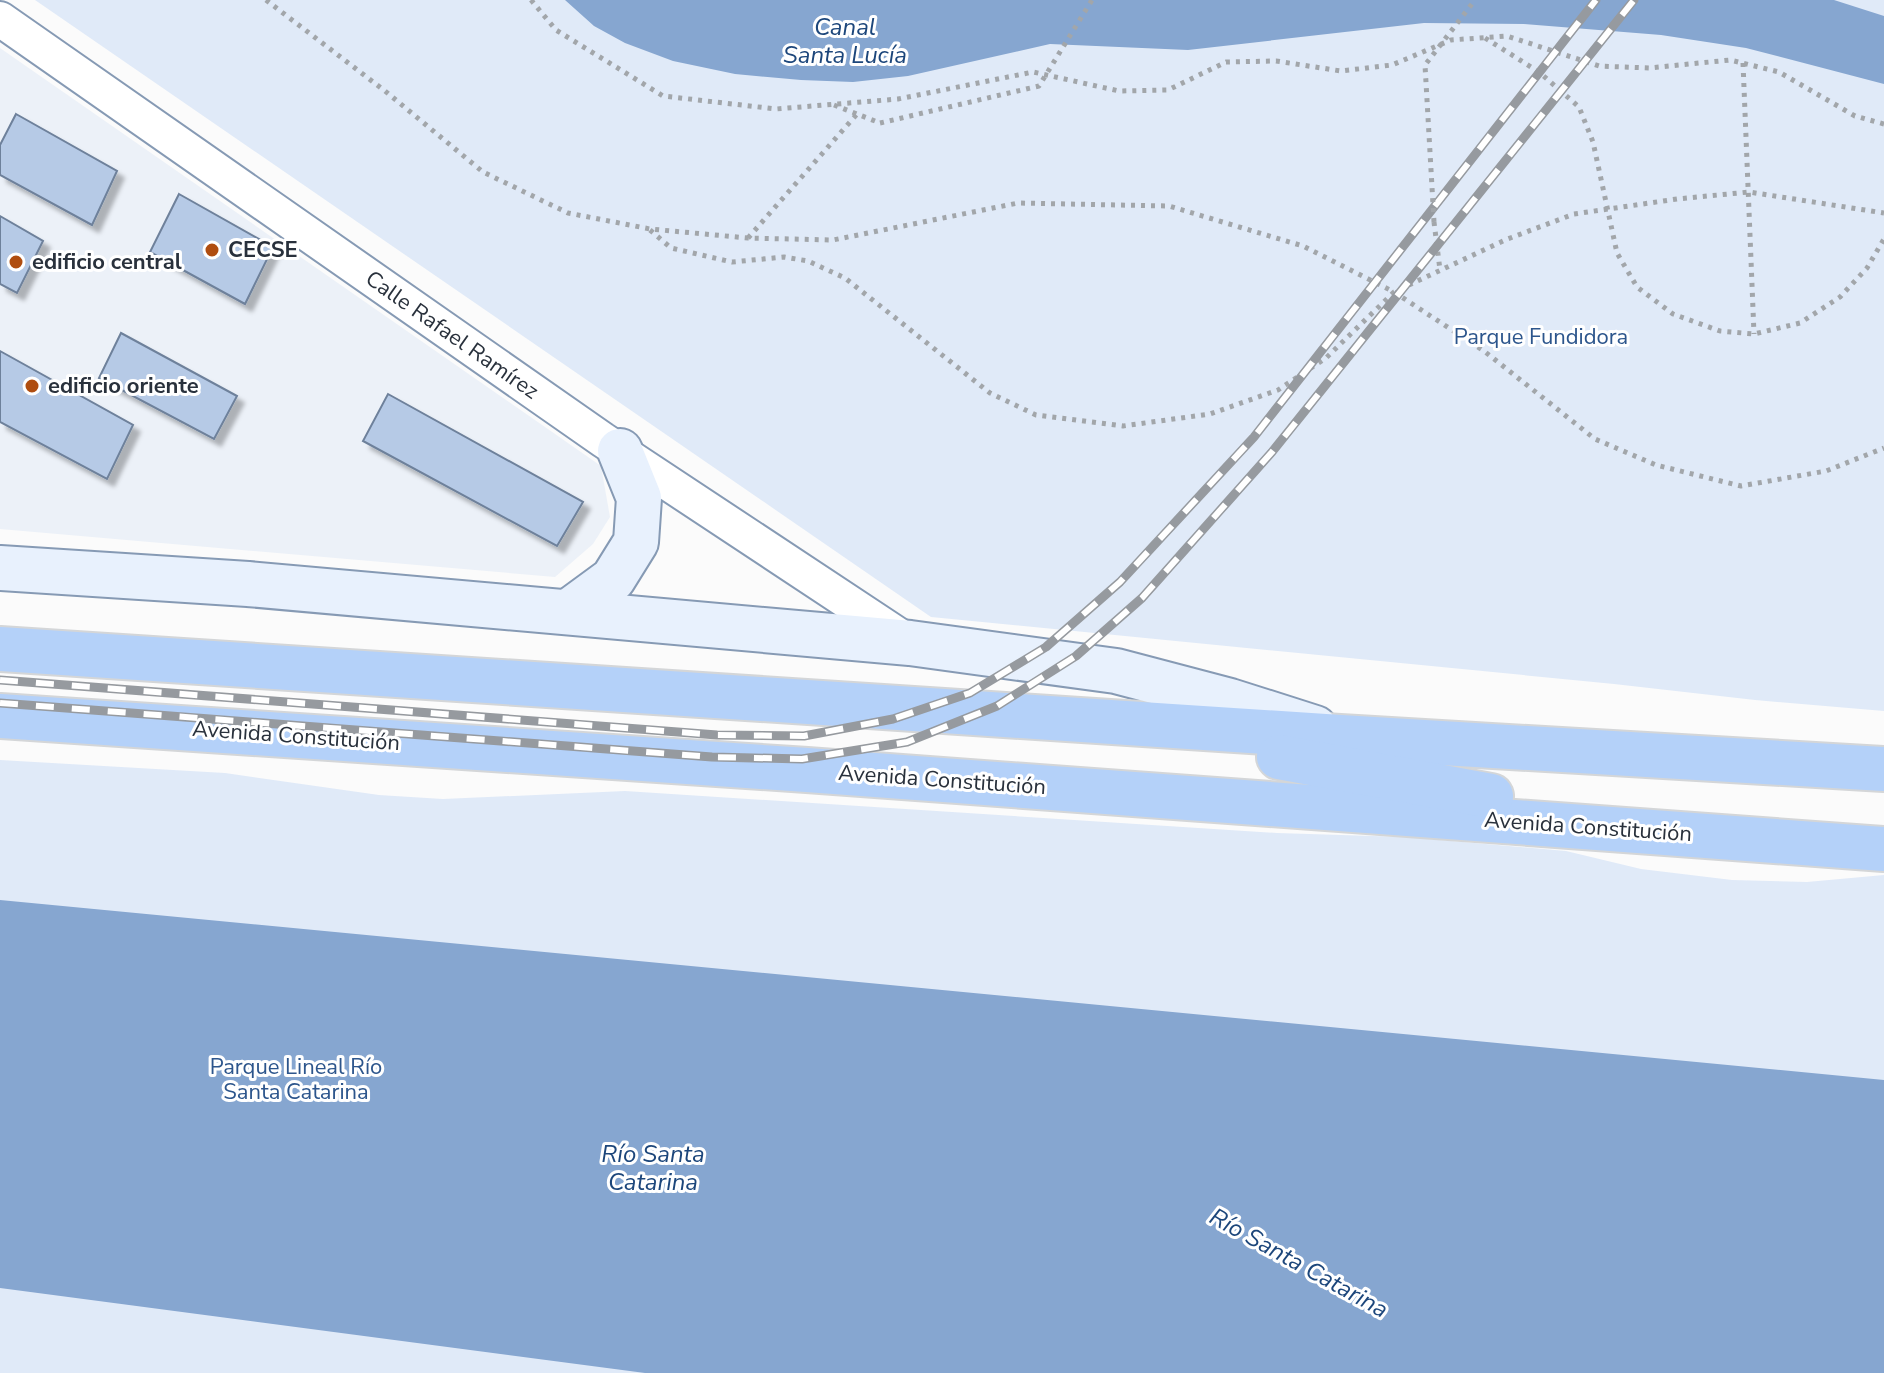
<svg xmlns="http://www.w3.org/2000/svg" width="1884" height="1373" font-family="'Nunito Sans',sans-serif">
  <style>
    .built { fill: #ecf1f8 }
    .green { fill: #e0eaf8 }
    .water { fill: #86a6d0 }
    .building { fill: #b6cae6; stroke: #6e819b; stroke-width: 2; filter: url(#shadow) }
    .lines { fill: none; stroke-linecap: round; stroke-linejoin: round }
    .street-casing { stroke: #869ab4; stroke-width: 38 }
    .secondary-casing { stroke: #869ab4; stroke-width: 48 }
    .highway-casing { stroke: #d4d6d8; stroke-width: 48 }
    .path { stroke: #a2a6aa; stroke-width: 5; stroke-dasharray: 4 6; stroke-linecap: butt }
    .street { stroke: #fff; stroke-width: 34 }
    .secondary { stroke: #e8f1fd; stroke-width: 44 }
    .highway { stroke: #b4d1f9; stroke-width: 44 }
    .rail-casing { stroke: #969a9f; stroke-width: 9 }
    .rail { stroke: #fff; stroke-width: 6; stroke-dasharray: 18; stroke-linecap: butt }
    .path-bridge { stroke: #a2a6aa; stroke-width: 5; stroke-dasharray: 4 6; stroke-linecap: butt }
    .poi-dot { fill: #af4d10; stroke: #fff; stroke-width: 3 }
    .labels { text-anchor: middle; dominant-baseline: central; stroke-width: 6; stroke-linejoin: round; paint-order: stroke }
    .poi-label { font-size: 22px; font-weight: bold; fill: #29313c; stroke: #fff; text-anchor: start }
    .street-label { font-size: 22px; fill: #29313c; stroke: #fff }
    .park-label { font-size: 22px; fill: #2c558c; stroke: #fff }
    .water-label { font-size: 24px; font-style: italic; fill: #1c467b; stroke: #fff }
  </style>
  <defs>
    <filter id="shadow"><feDropShadow dx="7" dy="7" stdDeviation="2" flood-color="#0004"/></filter>
  </defs>
  <rect width="100%" height="100%" fill="#fbfbfb"/>
  <path class="built" d="M0,48L601,466L610,517L593,544L555,577L0,529Z"/>
  <g class="green">
    <path d="M35,0H1884V711L1755,700L1614,684L931,617Z"/>
    <path d="M0,760L225,773L379,795L443,799L625,791L1277,833L1405,837L1566,851L1641,869L1732,880L1807,882L1884,875V1373H0Z"/>
  </g>
  <g class="water">
    <path d="M565,0H1834L1884,16V84L1746,48L1661,35L1524,24L1424,23L1188,50L1050,44L908,76L853,82L801,80L735,74L673,61L625,43L594,26Z"/>
    <path d="M0,900L1884,1080V1373H645L0,1288Z"/>
  </g>
  <g class="building">
    <path d="M16,114L117,171L92,225L0,175V145Z"/>
    <path d="M179,194L273,247L245,304L150,252Z"/>
    <path d="M0,216L43,241L17,293L0,284Z"/>
    <path d="M121,333L237,396L214,439L99,378Z"/>
    <path d="M0,351L133,425L107,479L0,422Z"/>
    <path d="M388,394L583,502L557,546L363,441Z"/>
  </g>
  <g class="lines">
    <g class="street-casing">
      <path id="street" d="M0,19L603,440L910,643"/>
    </g>
    <g class="secondary-casing">
      <g id="secondary">
        <path d="M0,568L248,584L910,643L1116,671L1230,701L1315,728"/>
        <path d="M568,612L613,579L636,542L639,498L620,451"/>
      </g>
    </g>
    <g class="highway-casing">
      <g id="highway">
        <path d="M0,649L1340,737L1884,769"/>
        <path d="M0,716L807,770L1884,849"/>
        <path d="M1279,757L1491,796"/>
      </g>
    </g>
    <g class="path">
      <path d="M266,0L385,91L483,172L568,213L650,229L748,238L833,240L1018,203L1169,206L1303,246L1394,292L1484,351L1595,439L1656,465L1741,486L1826,471L1884,448"/>
      <path d="M531,0L556,30L663,96L776,109L898,99L1033,72L1119,91L1168,90L1226,62L1276,61L1341,71L1392,65L1451,40L1507,36L1599,66L1649,68L1730,60L1779,72L1855,116L1884,124"/>
      <path d="M1485,38L1539,72L1579,107L1593,142L1617,253L1637,287L1673,314L1720,331L1754,334L1800,323L1840,297L1867,268L1884,239"/>
      <path d="M1743,63L1754,334"/>
      <path d="M834,105L880,123"/>
      <path d="M1434,222L1440,270"/>
      <path d="M650,230L671,248L732,262L784,257L808,261L845,278L990,393L1036,415L1123,426L1210,414L1278,390L1326,358L1394,292L1505,240L1574,214L1677,199L1749,192L1884,213"/>
      <path d="M748,238L857,114"/>
    </g>
    <use href="#street" class="street"/>
    <use href="#secondary" class="secondary"/>
    <use href="#highway" class="highway"/>
    <g class="rail-casing">
      <g id="rail">
        <path d="M0,680L717,735L804,736L893,719L970,693L1046,647L1120,582L1254,437L1596,0"/>
        <path d="M0,703L712,757L802,759L907,742L997,706L1076,656L1142,598L1272,452L1634,0"/>
      </g>
    </g>
    <use href="#rail" class="rail"/>
    <g class="path-bridge">
      <path d="M880,123L1039,86L1092,0"/>
      <path d="M1434,222L1425,65L1475,0"/>
    </g>
  </g>
  <g class="poi-dot">
    <circle cx="212" cy="250" r="8"/>
    <circle cx="16" cy="262" r="8"/>
    <circle cx="32" cy="386" r="8"/>
  </g>
  <g class="labels">
    <g class="poi-label">
      <text x="228" y="250">CECSE</text>
      <text x="32" y="262">edificio central</text>
      <text x="48" y="386">edificio oriente</text>
    </g>
    <g class="street-label">
      <text transform="translate(452 335) rotate(35)">Calle Rafael Ramírez</text>
      <text transform="translate(296 736) rotate(4)">Avenida Constitución</text>
      <text transform="translate(942 780) rotate(4)">Avenida Constitución</text>
      <text transform="translate(1588 827) rotate(4)">Avenida Constitución</text>
    </g>
    <g class="park-label">
      <text x="1541" y="337">Parque Fundidora</text>
      <text x="296" y="1067">Parque Lineal Río<tspan x="296" dy="25">Santa Catarina</tspan></text>
    </g>
    <g class="water-label">
      <text x="845" y="27">Canal<tspan x="845" dy="28">Santa Lucía</tspan></text>
      <text x="653" y="1154">Río Santa<tspan x="653" dy="28">Catarina</tspan></text>
      <text transform="translate(1299 1263) rotate(29)">Río Santa Catarina</text>
    </g>
  </g>
</svg>
